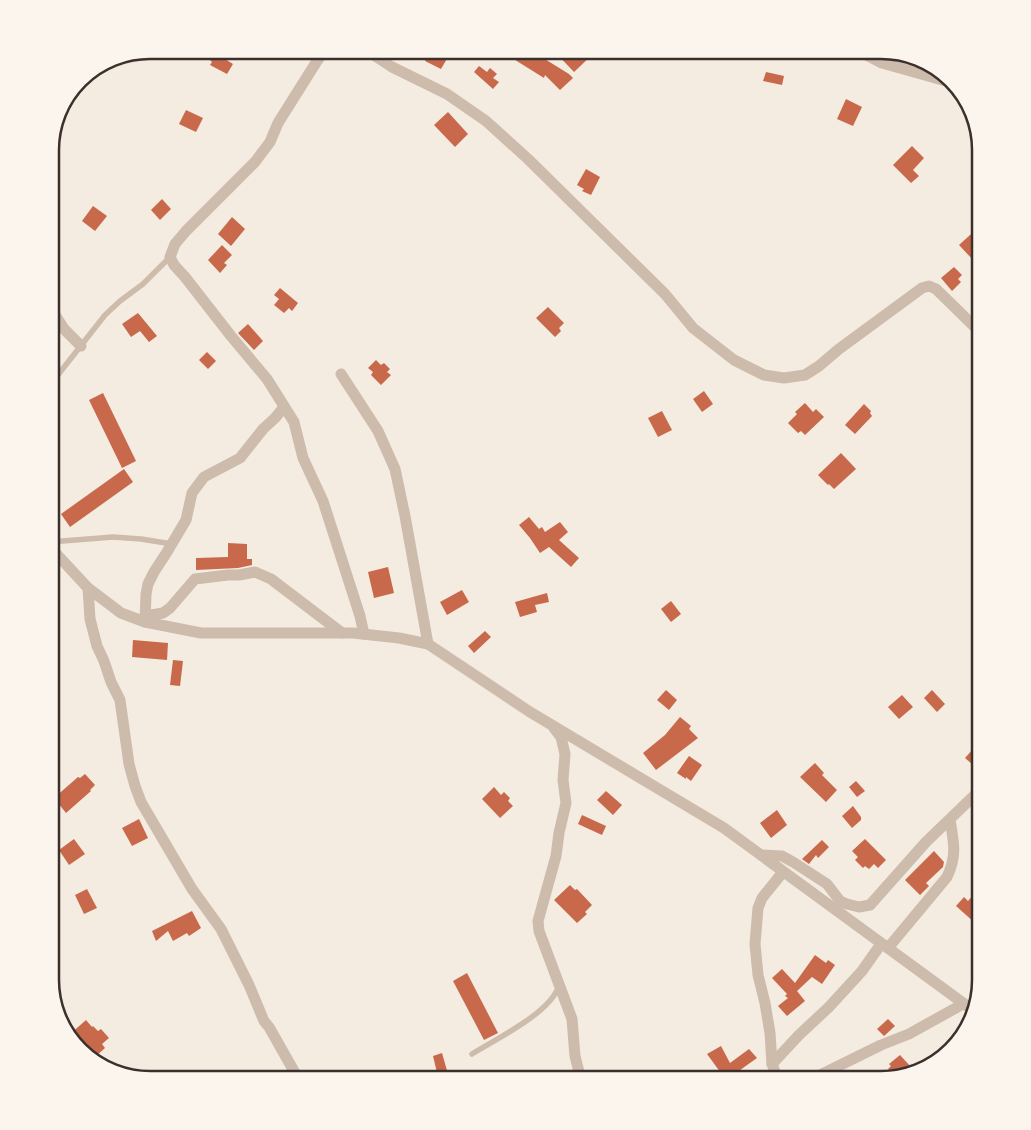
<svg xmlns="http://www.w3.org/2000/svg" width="1031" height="1130" font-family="'Alegreya Sans',sans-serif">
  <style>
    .building { fill: #c8694b }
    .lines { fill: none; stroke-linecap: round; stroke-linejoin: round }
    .lane { stroke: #cdbbac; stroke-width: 5.5 }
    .street { stroke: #cdbbac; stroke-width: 11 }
    .rim { fill: none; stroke: #3b302b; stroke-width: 2.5 }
  </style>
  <rect width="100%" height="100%" fill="#f4ebe1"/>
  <g class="building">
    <path d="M199,50H210L233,64L227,74L210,65L212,62Z"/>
    <path d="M431,50H436L448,57L441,69L425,61Z"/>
    <path d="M517,50L531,60L535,53L569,74L573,78L560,90L545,75L544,78L512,58Z"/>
    <path d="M553,50H587L592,55L574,72Z"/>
    <path d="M479,66L487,72L490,68L497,74L493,78L499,82L493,89L474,72Z"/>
    <path d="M766,72L784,76L782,85L763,81Z"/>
    <path d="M846,99L862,107L853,126L837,119Z"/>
    <path d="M186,110L203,118L196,132L179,124Z"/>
    <path d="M448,112L468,134L455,147L434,125Z"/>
    <path d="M912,146L924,158L913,170L919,176L911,183L893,165Z"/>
    <path d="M586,169L600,177L591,195L582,191L584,189L577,185Z"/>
    <path d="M162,199L171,209L160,220L151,210Z"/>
    <path d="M93,206L107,216L95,231L82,221Z"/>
    <path d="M232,217L245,229L231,246L218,234Z"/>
    <path d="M981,225V254L974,261L959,245Z"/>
    <path d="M222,245L232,255L224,263L227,265L220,273L208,260Z"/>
    <path d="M954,267L962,275L958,279L961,282L952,291L941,278Z"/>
    <path d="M280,288L298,303L292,311L289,308L284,313L274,305L279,299L274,295Z"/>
    <path d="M548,307L564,323L559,328L561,331L555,337L536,318Z"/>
    <path d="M138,313L157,336L149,342L140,331L131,337L122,324Z"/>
    <path d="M248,324L263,341L254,350L238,333Z"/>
    <path d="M207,352L216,361L208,369L199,360Z"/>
    <path d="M376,360L381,365L384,363L390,369L387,372L391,375L381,385L371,375L373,372L368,368Z"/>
    <path d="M704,391L713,404L702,412L693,399Z"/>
    <path d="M103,393L136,461L122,468L89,400Z"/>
    <path d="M805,403L813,412L816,409L824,417L805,435L801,431L798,433L788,423L797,414L795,412Z"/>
    <path d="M864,404L871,411L870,413L872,416L855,434L845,425Z"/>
    <path d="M662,411L672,430L658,437L648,418Z"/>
    <path d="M841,453L856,469L834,489L829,484L828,485L818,475Z"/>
    <path d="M124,469L133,482L70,527L61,514Z"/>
    <path d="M529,517L539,529L542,527L545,532L560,522L568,532L559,540L579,558L571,567L549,547L540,553L530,538L519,525Z"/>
    <path d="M228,543L247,544V559H252V565L238,568L196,570V558L228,557Z"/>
    <path d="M388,567L394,593L374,598L368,572Z"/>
    <path d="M462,590L469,602L447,615L440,602Z"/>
    <path d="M547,593L549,602L535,605L537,612L520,617L515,602Z"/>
    <path d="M671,601L681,614L671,622L661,609Z"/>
    <path d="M485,631L491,637L474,653L468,646Z"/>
    <path d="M133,640L168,643L167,660L132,657Z"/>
    <path d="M173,660L183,661L180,686L170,685Z"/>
    <path d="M666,690L677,700L669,710L657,700Z"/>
    <path d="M932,690L945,704L937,712L924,698Z"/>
    <path d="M902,695L913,707L899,719L888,707Z"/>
    <path d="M680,717L691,726L689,729L698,738L656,770L643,753L665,735Z"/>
    <path d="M981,740V772L965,758Z"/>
    <path d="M689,756L702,765L691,781L686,777V779L677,773Z"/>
    <path d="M815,763L824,773L822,775L837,790L826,802L800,777Z"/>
    <path d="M85,774L95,785L90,790L91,791L66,813L54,798L78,777L80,778Z"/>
    <path d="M856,781L865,791L857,797L849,787Z"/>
    <path d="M494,787L501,795L504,792L510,798L508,801L513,806L500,818L482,799Z"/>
    <path d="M606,791L622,805L613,815L597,800Z"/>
    <path d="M853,806L861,817V820L852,828L842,816Z"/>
    <path d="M777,810L787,825L771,838L760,823Z"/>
    <path d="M582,815L606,826L602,835L578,824Z"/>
    <path d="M139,819L148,838L132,846L122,828Z"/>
    <path d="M74,839L85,854L69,865L59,850Z"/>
    <path d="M865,839L886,860L878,868L874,864L869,869L865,866L863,868L855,860L858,857L852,851Z"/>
    <path d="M822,840L829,847L818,858L816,855L809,864L802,859Z"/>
    <path d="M934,851L944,862L943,867L926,883L929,886L920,895L905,880Z"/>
    <path d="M570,885L575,890L577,889L592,905L585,912L587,914L577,923L554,900Z"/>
    <path d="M87,889L97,908L84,914L75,895Z"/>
    <path d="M974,894L981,901V917L975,923L956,906L964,897L968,901Z"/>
    <path d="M192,911L201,928L189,936L187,933L173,941L168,931L156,941L152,931Z"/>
    <path d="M815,955L826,963L828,960L835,965L822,984L812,977L797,991L805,1001L787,1016L778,1006L788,998L785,996L787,994L772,978L782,969L795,983Z"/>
    <path d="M467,973L498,1033L484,1040L453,981Z"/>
    <path d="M888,1019L895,1026L884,1036L877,1029Z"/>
    <path d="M86,1020L92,1027L93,1026L98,1031L101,1029L109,1038L102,1044L105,1048L93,1059L80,1046L78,1047L73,1043L69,1035Z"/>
    <path d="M721,1046L730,1063L749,1049L757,1058L726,1080L707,1054Z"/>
    <path d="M442,1053L448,1074L438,1077L433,1056Z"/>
    <path d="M900,1055L911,1067L908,1071L894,1076L888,1069L891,1066L889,1064Z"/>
  </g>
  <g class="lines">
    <g class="lane">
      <path d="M50,385L105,315L120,301L143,284L170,257"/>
      <path d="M50,542L113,537L141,539L172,544"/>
      <path d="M472,1054C496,1039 548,1014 558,988"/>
    </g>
    <g class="street">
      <path d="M325,50L317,61L278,123L270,142L255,162L186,231L175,244L170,257L174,265L185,277L231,336L267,379L294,422L303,458L323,501L360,616L364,634"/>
      <path d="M366,50L392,67L447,94L486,121L528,159L665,294L693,328L734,360L764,375L784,378L805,375L819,366L839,349L922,288L929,286L936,289L981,333"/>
      <path d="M857,50L882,63L953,83"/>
      <path d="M50,249L53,235L50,218"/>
      <path d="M50,307L64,329L81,346"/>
      <path d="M341,374L378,431L395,469L405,516L428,644"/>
      <path d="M50,547L88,588L121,613L145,622L201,633H353L399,638L428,644L530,712L724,828L974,1011"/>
      <path d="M88,588L90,619L97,646L104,661L111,682L120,700L129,764L135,786L141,802L192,889L221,929L249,985L264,1021L269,1027L299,1080"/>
      <path d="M145,616L163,613L170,608L195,579L228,575H239L255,572L271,579L342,633"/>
      <path d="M145,622L146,594L148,584L154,572L167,552L186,520L192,493L204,477L240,458L263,429L275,418L284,407"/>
      <path d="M554,728L561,737L565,754L563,780L566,803L559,833L556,856L538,921L539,931L572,1019L575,1056L581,1080"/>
      <path d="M761,855L782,856L793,862L827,884L840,901L847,904L859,907L870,905L926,842L981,789"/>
      <path d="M888,948L947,877C957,856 954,843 950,820"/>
      <path d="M772,1064L799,1035L829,1007L862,971L881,944"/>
      <path d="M778,1080L772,1064L770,1033L765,1003L758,975L755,944L758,908L762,898L783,872"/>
      <path d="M810,1080L881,1045L909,1034L963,1004"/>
    </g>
  </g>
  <path d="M0 0H1031V1130H0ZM150 59H881A91 91 0 0 1 972 150V980A91 91 0 0 1 881 1071H150A91 91 0 0 1 59 980V150A91 91 0 0 1 150 59Z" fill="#fbf5ee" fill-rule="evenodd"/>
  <path class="rim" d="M150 59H881A91 91 0 0 1 972 150V980A91 91 0 0 1 881 1071H150A91 91 0 0 1 59 980V150A91 91 0 0 1 150 59Z"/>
</svg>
